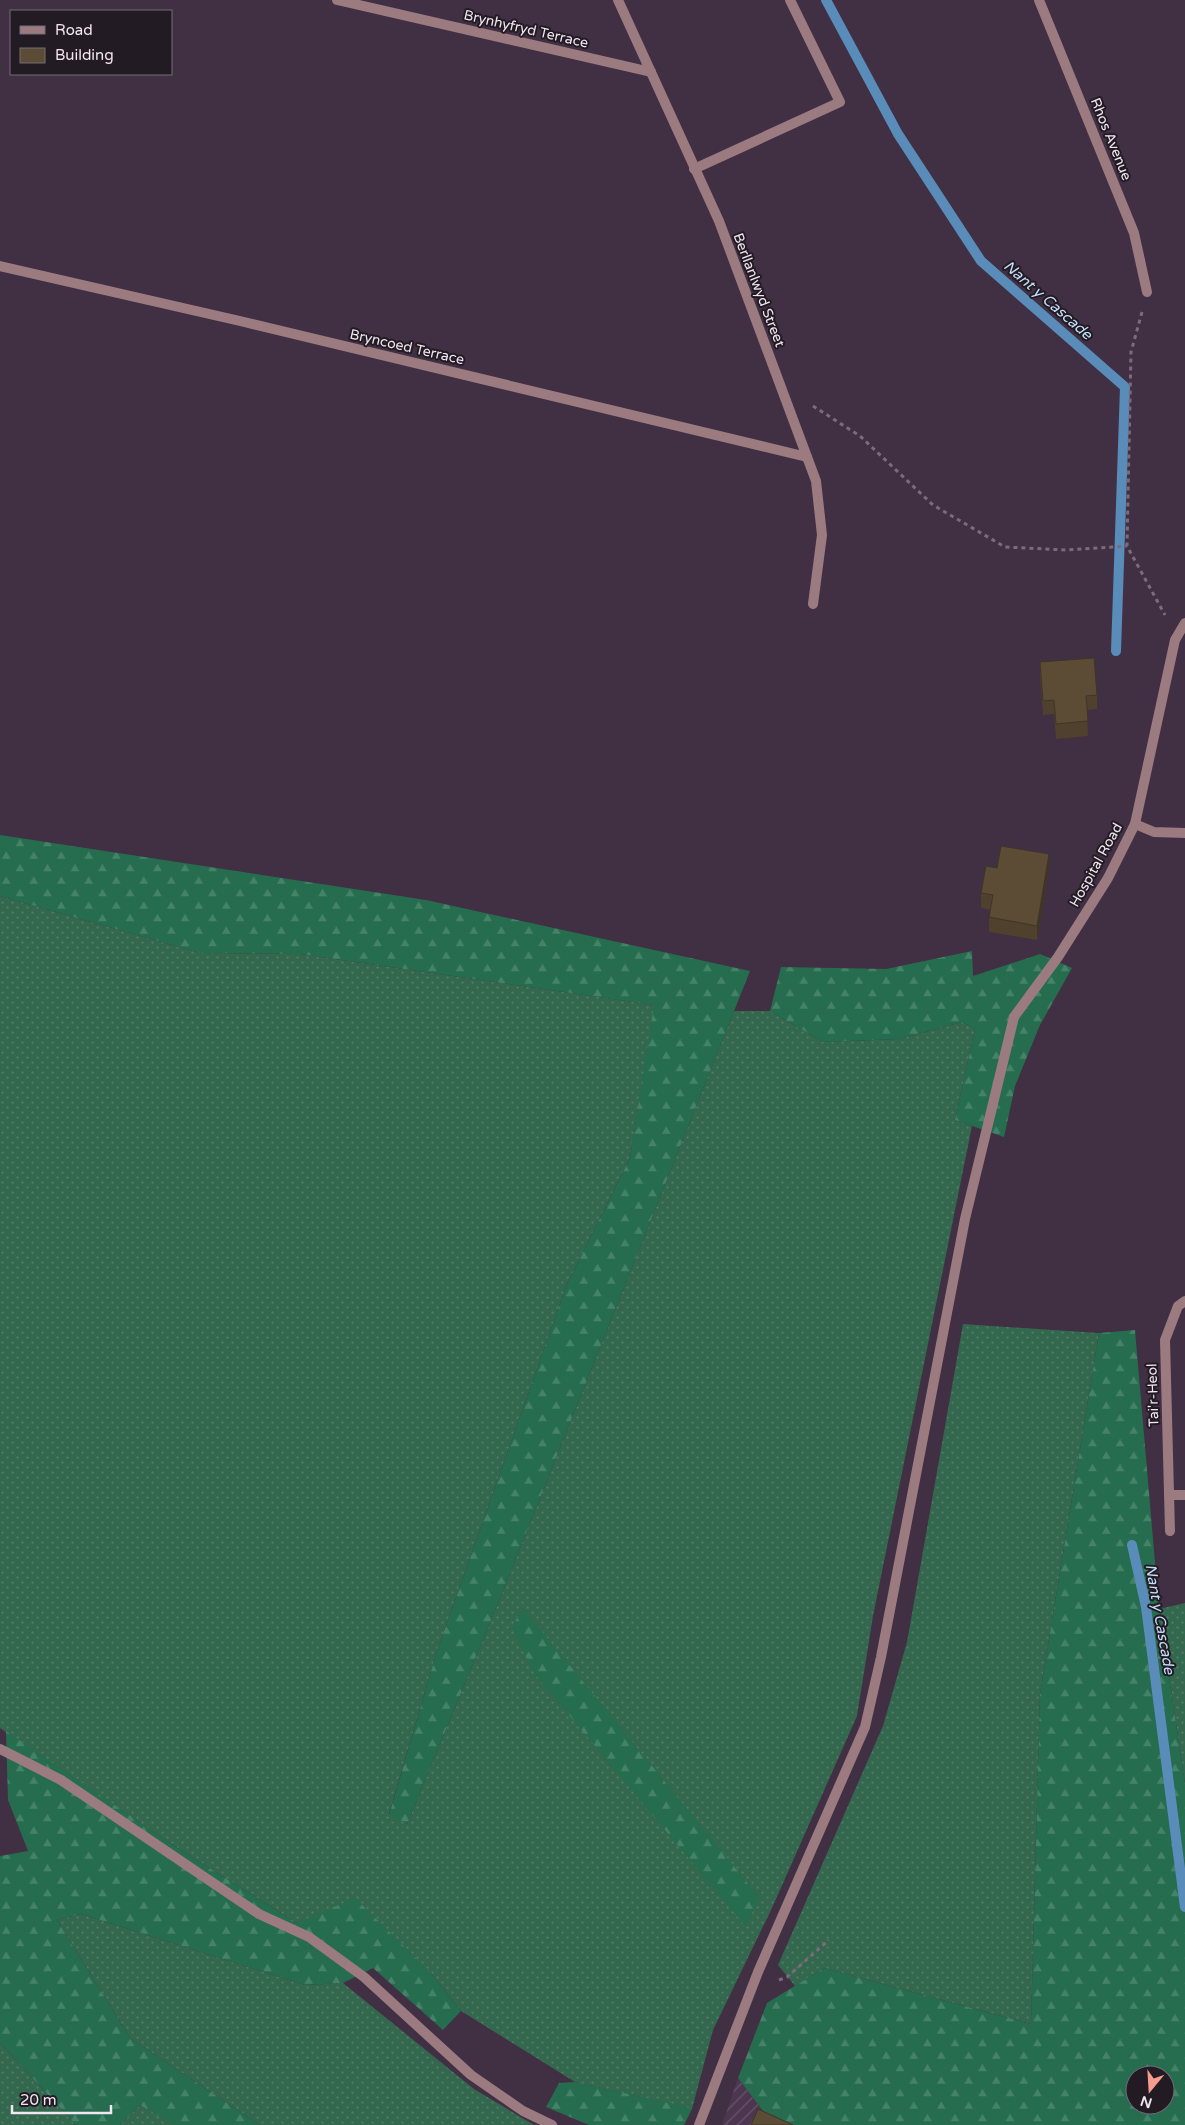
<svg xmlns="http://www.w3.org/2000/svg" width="1185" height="2125" font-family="'Varela Round',sans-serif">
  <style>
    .industrial { fill: url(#industrial-furrows) }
    .grass { fill: url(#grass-dots) }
    .forest { fill: url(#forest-firs); fill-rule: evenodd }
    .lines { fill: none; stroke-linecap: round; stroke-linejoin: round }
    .stream { stroke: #598cb9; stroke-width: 10 }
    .path { stroke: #7b6b7c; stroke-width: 3; stroke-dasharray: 4 4; stroke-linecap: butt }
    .service { stroke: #9b7b80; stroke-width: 10 }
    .minor { stroke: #9b7b80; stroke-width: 10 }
    .wall { fill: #4f412e }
    .shaded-wall { fill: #403525 }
    .building { fill: #5c4c35; stroke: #403525 }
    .labels { text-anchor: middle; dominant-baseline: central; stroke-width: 4; stroke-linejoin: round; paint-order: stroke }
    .street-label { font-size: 14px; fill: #f1e6f2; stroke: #231b23 }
    .water-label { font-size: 15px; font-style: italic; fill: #c2def9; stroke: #231b23 }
  </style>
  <defs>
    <pattern id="industrial-furrows" width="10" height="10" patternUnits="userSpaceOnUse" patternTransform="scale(1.25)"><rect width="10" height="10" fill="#4d3750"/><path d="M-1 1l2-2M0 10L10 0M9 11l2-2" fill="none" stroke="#67546a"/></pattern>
    <pattern id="grass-dots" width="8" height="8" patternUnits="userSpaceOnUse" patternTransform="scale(1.25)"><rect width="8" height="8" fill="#33674e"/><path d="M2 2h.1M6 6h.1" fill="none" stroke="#517d68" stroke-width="1.8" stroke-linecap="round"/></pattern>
    <pattern id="forest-firs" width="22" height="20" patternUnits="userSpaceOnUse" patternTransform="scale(1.25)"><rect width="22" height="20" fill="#256d4e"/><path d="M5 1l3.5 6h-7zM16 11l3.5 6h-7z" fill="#458268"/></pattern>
  </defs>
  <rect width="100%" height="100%" fill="#412f43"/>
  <path class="industrial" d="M738,2078L766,2115L788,2125H722Z"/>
  <g class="grass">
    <path d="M0,896L200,953L300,954L655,1005L630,1158L567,1284L437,1651L389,1814L407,1824L505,1586L734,1011H770L823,1042L900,1039L962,1022L975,1029L955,1120L972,1126L873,1616L857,1716L772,1908L713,2030L692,2109L575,2082L461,2011L430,1972L297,1923L176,1847L0,1728Z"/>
    <path d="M963,1324L1099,1333L1040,1694L1031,2024L824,1968L795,1986L778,1965L883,1726L907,1642Z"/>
    <path d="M1185,1603V1784L1159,1609Z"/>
    <path d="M81,1914L305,1985L343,1983L474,2089L534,2125H260L130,2038L57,1920Z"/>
    <path d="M0,2043L76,2125H0Z"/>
    <path d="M140,2105L174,2123V2125H120Z"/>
  </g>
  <g class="forest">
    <path d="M0,835L426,900L750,971L505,1586L407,1824L389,1815L437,1651L567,1284L630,1158L654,1005L300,954L200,953L0,896Z"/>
    <path d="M972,951L973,976L1040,954L1072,968L1040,1025L1015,1086L1004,1137L955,1120L975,1029L962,1022L900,1039L823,1042L770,1011L781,967L886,969Z"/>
    <path d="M1135,1330L1159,1609L1185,1784V2125H788L766,2115L738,2078L767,2003L824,1968L1031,2024L1040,1694L1099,1333ZM1135,2075H1165V2105H1135Z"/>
    <path d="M522,1607L759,1897L746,1927L534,1673L512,1629Z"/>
    <path d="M6,1731L176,1847L297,1923L355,1898L430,1972L461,2011L443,2030L373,1968L343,1983L305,1985L81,1914L57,1920L130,2038L260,2125H174L140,2105L120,2125H76L0,2043V1856L28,1851L8,1800Z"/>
    <path d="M575,2082L678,2105L692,2109L684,2125H589L546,2107L559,2083Z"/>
  </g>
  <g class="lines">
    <g class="stream">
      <path d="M826,0L898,134L981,261L1125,387L1116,651"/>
      <path d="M1132,1545L1146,1607L1185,1907"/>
    </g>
    <g class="path">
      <path d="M1142,312L1131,352L1127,546L1165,615"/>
      <path d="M813,406L860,436L933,505L1005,547L1066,550L1127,546"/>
      <path d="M779,1980L787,1977L829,1940"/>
    </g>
    <g class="service">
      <path d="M694,169L840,102L790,0"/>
      <path d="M0,1749L61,1780L259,1914L309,1937L364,1977L471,2075L523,2111L552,2125"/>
      <path d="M699,2125L758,1972L865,1727L881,1657L965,1219L1014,1017"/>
    </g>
    <g class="minor">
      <path d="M337,0L651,72"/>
      <path d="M618,0L719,221L816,481L822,535L813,604"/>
      <path d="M1039,0L1134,233L1147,292"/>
      <path d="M0,266L240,321L807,457"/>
      <path d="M1135,824L1154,832L1185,833"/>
      <path d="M1014,1017L1058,957L1108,878L1135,824L1175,640L1185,623"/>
      <path d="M1169,1495H1185"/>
      <path d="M1170,1531L1165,1340L1178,1306L1185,1301"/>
    </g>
  </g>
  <g class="wall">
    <path d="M1040,662L1097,695V709L1087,710L1088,736L1056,739L1054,714L1043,715L1040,677Z"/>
    <path d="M997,868L1049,869L1037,940L989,932V917L991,910L981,908V893Z"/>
  </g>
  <path class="shaded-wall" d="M1049,854V869L1037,940V926Z"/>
  <g class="building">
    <path d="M1094,658L1097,695L1086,696L1088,721L1056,724L1054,700L1043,701L1040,662Z"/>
    <path d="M1001,846L1049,854L1037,926L989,917L993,895L981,893L986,866L997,868Z"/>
    <path d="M758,2109L793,2125H751Z"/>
  </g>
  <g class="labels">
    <g class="street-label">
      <text transform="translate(526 29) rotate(13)">Brynhyfryd Terrace</text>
      <text transform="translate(1111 139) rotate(68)">Rhos Avenue</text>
      <text transform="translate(759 290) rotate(69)">Berllanlwyd Street</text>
      <text transform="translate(407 347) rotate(13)">Bryncoed Terrace</text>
      <text transform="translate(1096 865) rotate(-61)">Hospital Road</text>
      <text transform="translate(1153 1395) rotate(-92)">Tai'r-Heol</text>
    </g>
    <g class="water-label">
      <text transform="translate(1048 300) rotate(41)">Nant y Cascade</text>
      <text transform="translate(1160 1619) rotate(80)">Nant y Cascade</text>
    </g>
  </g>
  <rect x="10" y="10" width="162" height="65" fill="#231b23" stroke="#756c76"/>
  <rect x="20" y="26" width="25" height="8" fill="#9b7b80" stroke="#756c76"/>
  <text x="55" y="35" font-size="15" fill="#f1e6f2">Road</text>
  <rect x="20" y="48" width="25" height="15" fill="#5c4c35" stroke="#756c76"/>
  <text x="55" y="60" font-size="15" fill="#f1e6f2">Building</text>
  <g transform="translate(1150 2090) rotate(198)"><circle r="24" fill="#231b23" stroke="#756c76"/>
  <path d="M0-4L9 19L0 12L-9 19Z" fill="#f59c91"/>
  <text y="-8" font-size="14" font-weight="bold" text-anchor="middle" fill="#f1e6f2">N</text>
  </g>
  <path d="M12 2105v8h99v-8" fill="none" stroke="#f1e6f2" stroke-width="2.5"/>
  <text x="20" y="2105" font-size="15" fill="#f1e6f2" stroke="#231b23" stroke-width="4" paint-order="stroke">20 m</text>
</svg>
